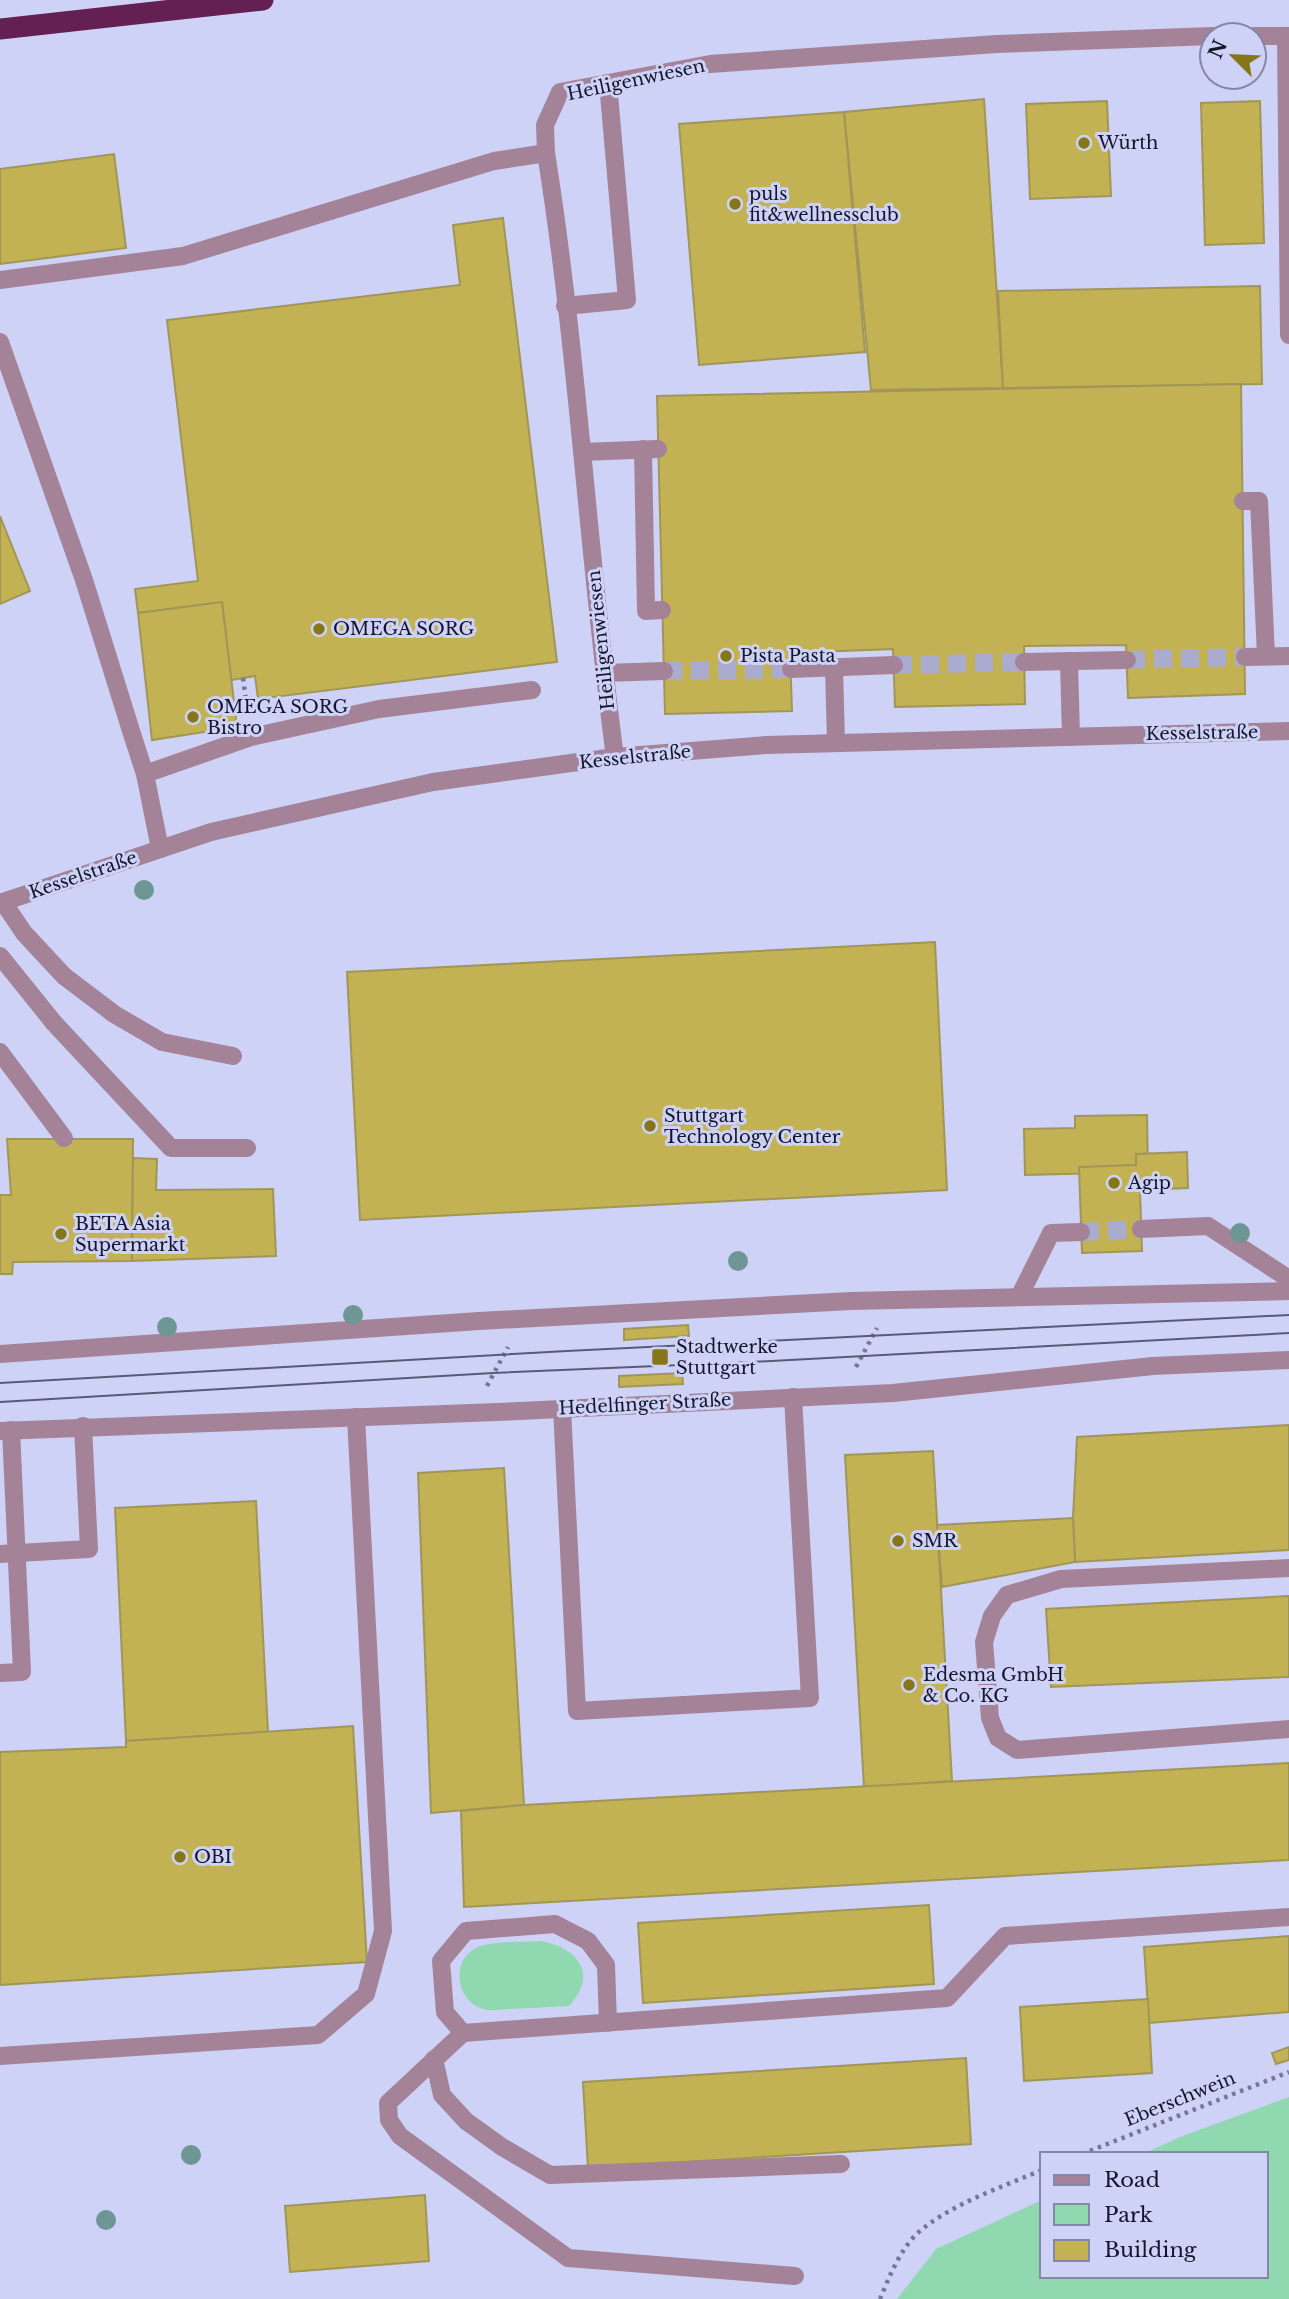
<svg xmlns="http://www.w3.org/2000/svg" width="1289" height="2299" font-family="'Libre Baskerville',serif">
  <style>
    .green { fill: #90d8b0 }
    .building { fill: #c2b254; stroke: #a19658; stroke-width: 2 }
    .lines { fill: none; stroke-linecap: round; stroke-linejoin: round }
    .minor-tunnel { stroke: #a9acce; stroke-width: 18; stroke-dasharray: 18 9; stroke-linecap: butt }
    .path { stroke: #757895; stroke-width: 4.5; stroke-dasharray: 3.5 5; stroke-linecap: butt }
    .minor { stroke: #a48298; stroke-width: 18 }
    .highway { stroke: #652053; stroke-width: 21 }
    .tram { stroke: #595b76; stroke-width: 2 }
    .tree { fill: #6d9695 }
    .poi-dot { fill: #857619; stroke: #ced2f7; stroke-width: 2.5 }
    .labels { text-anchor: middle; dominant-baseline: central; stroke-width: 6; stroke-linejoin: round; paint-order: stroke }
    .street-label { font-size: 18px; fill: #14162b; stroke: #ced2f7 }
    .poi-label { font-size: 18px; fill: #14162b; stroke: #ced2f7; text-anchor: start }
  </style>
  <rect width="100%" height="100%" fill="#ced2f7"/>
  <g class="green">
    <path d="M541,1941C578,1948 599,1974 569,2006C549,2007 529,2008 509,2009C502,2009 494,2011 487,2010C458,2005 448,1963 476,1948C489,1941 525,1942 541,1941Z"/>
    <path d="M1289,2097V2299H897L936,2249L1042,2200V2276H1266V2154H1143L1180,2137Z"/>
  </g>
  <g class="building">
    <path d="M984,99L1003,388L871,390L844,112Z"/>
    <path d="M1107,101L1111,196L1030,199L1026,104Z"/>
    <path d="M1260,101L1264,243L1205,245L1201,103Z"/>
    <path d="M844,112L865,352L699,365L679,124Z"/>
    <path d="M114,154L126,248L0,264V169Z"/>
    <path d="M503,218L557,662L258,699L255,676L231,680L222,602L138,613L135,589L198,581L167,320L460,285L453,225Z"/>
    <path d="M1260,286L1262,384L1003,388L998,291Z"/>
    <path d="M1241,384L1245,694L1128,698L1126,645L1024,646L1025,704L895,707L893,649L790,653L792,711L665,714L657,396Z"/>
    <path d="M0,516L30,591L0,604Z"/>
    <path d="M222,602L237,727L152,740L138,613Z"/>
    <path d="M935,942L947,1190L360,1220L347,972Z"/>
    <path d="M1147,1115L1148,1172L1025,1175L1024,1129L1075,1128V1116Z"/>
    <path d="M7,1139H133L132,1261L13,1262L12,1274H0V1195H11Z"/>
    <path d="M1187,1152L1188,1188L1140,1190L1142,1251L1082,1253L1079,1167L1136,1165V1154Z"/>
    <path d="M133,1158L157,1159L156,1190L273,1189L276,1256L132,1261Z"/>
    <path d="M688,1325L689,1336L624,1340V1329Z"/>
    <path d="M682,1373L683,1384L619,1387V1376Z"/>
    <path d="M1289,1425V1550L1075,1562L1073,1518L1077,1437Z"/>
    <path d="M933,1451L952,1781L864,1787L845,1455Z"/>
    <path d="M504,1468L524,1805L431,1813L418,1473Z"/>
    <path d="M256,1501L268,1732L126,1741L115,1508Z"/>
    <path d="M1073,1518L1075,1562L942,1587L937,1525Z"/>
    <path d="M1289,1596V1677L1051,1687L1046,1609Z"/>
    <path d="M353,1726L367,1962L0,1985V1752L126,1747V1741Z"/>
    <path d="M1289,1763V1860L464,1907L461,1811L524,1805Z"/>
    <path d="M929,1905L934,1984L643,2003L638,1923Z"/>
    <path d="M1289,1936V2012L1149,2023L1144,1947Z"/>
    <path d="M1148,1999L1152,2073L1024,2081L1020,2007Z"/>
    <path d="M1289,2047V2060L1276,2064L1272,2053Z"/>
    <path d="M966,2058L971,2144L588,2168L583,2082Z"/>
    <path d="M425,2195L429,2261L290,2272L285,2206Z"/>
  </g>
  <g class="lines">
    <g class="minor-tunnel">
      <path d="M1127,660L1245,657"/>
      <path d="M894,665L1024,662"/>
      <path d="M664,671L791,669"/>
      <path d="M1081,1232L1141,1229"/>
    </g>
    <g class="path">
      <path d="M243,678L247,708"/>
      <path d="M856,1367L877,1328"/>
      <path d="M487,1386L508,1347"/>
      <path d="M1082,2154L1289,2072"/>
      <path d="M880,2299C890,2275 901,2247 921,2230C956,2202 1002,2187 1042,2170"/>
    </g>
    <g class="minor">
      <path d="M1254,36H1289"/>
      <path d="M1286,36L1289,335"/>
      <path d="M0,280L183,256L494,161L546,153"/>
      <path d="M565,306L627,300L608,83"/>
      <path d="M0,342L84,580L132,734L145,774L160,849"/>
      <path d="M643,449L646,611L662,610"/>
      <path d="M582,452L658,449"/>
      <path d="M1243,501H1259L1266,656"/>
      <path d="M1245,657L1289,656"/>
      <path d="M1069,661L1071,737"/>
      <path d="M1024,662L1127,660"/>
      <path d="M834,667L836,743"/>
      <path d="M791,669L894,665"/>
      <path d="M604,673L664,671"/>
      <path d="M615,757C588,556 578,353 546,153L545,125L560,92L710,64L997,44L1212,36"/>
      <path d="M145,774L251,737L379,709L532,690"/>
      <path d="M3,902L24,933L64,976L114,1014L162,1042L233,1056"/>
      <path d="M0,903L211,832L433,782L615,757L766,745L1289,731"/>
      <path d="M0,956L54,1023L171,1148H247"/>
      <path d="M0,1052L64,1138"/>
      <path d="M1141,1229L1208,1226L1289,1279"/>
      <path d="M1019,1297L1051,1233L1081,1232"/>
      <path d="M0,1354L479,1321L851,1301L1289,1291"/>
      <path d="M562,1408L577,1711L810,1698L793,1397"/>
      <path d="M0,1431L520,1411L893,1393L1153,1366L1289,1360"/>
      <path d="M0,1554L89,1549L83,1426"/>
      <path d="M1289,1568L1061,1579L1007,1595L992,1616L984,1642L990,1718L998,1738L1017,1750L1289,1729"/>
      <path d="M0,1673L22,1672L11,1430"/>
      <path d="M608,2023L606,1965L588,1941L555,1924L466,1931L441,1961L445,2012L463,2033L947,1998L1005,1936L1289,1917"/>
      <path d="M463,2033L388,2103L389,2120L400,2136L568,2258L795,2276"/>
      <path d="M0,2056L318,2035L366,1994L383,1931L356,1417"/>
      <path d="M434,2059L442,2095L466,2121L502,2147L550,2175L841,2164"/>
    </g>
    <path class="highway" d="M0,29L263,0"/>
    <g class="tram">
      <path d="M0,1383L567,1351L1289,1315"/>
      <path d="M0,1402L493,1373L752,1362L1289,1333"/>
    </g>
  </g>
  <g class="tree">
    <circle cx="144" cy="890" r="10"/>
    <circle cx="1240" cy="1233" r="10"/>
    <circle cx="738" cy="1261" r="10"/>
    <circle cx="353" cy="1315" r="10"/>
    <circle cx="167" cy="1327" r="10"/>
    <circle cx="191" cy="2155" r="10"/>
    <circle cx="106" cy="2220" r="10"/>
  </g>
  <g class="poi-dot">
    <circle cx="1084" cy="143" r="7"/>
    <circle cx="735" cy="204" r="7"/>
    <circle cx="319" cy="629" r="7"/>
    <circle cx="726" cy="656" r="7"/>
    <circle cx="193" cy="717" r="7"/>
    <circle cx="650" cy="1126" r="7"/>
    <circle cx="1114" cy="1183" r="7"/>
    <circle cx="61" cy="1234" r="7"/>
    <rect x="651" y="1348" width="18" height="18" rx="3.5"/>
    <circle cx="898" cy="1541" r="7"/>
    <circle cx="909" cy="1685" r="7"/>
    <circle cx="180" cy="1857" r="7"/>
  </g>
  <g class="labels">
    <g class="street-label">
      <text transform="translate(636 80) rotate(-12)">Heiligenwiesen</text>
      <text transform="translate(601 640) rotate(-96)">Heiligenwiesen</text>
      <text transform="translate(1202 733) rotate(-1)">Kesselstraße</text>
      <text transform="translate(635 757) rotate(-6)">Kesselstraße</text>
      <text transform="translate(83 875) rotate(-19)">Kesselstraße</text>
      <text transform="translate(645 1404) rotate(-3)">Hedelfinger Straße</text>
      <text transform="translate(1180 2099) rotate(-22)">Eberschwein</text>
    </g>
    <g class="poi-label">
      <text x="1098" y="143">Würth</text>
      <text x="749" y="194">puls<tspan x="749" dy="21">fit&amp;wellnessclub</tspan></text>
      <text x="333" y="629">OMEGA SORG</text>
      <text x="740" y="656">Pista Pasta</text>
      <text x="207" y="707">OMEGA SORG<tspan x="207" dy="21">Bistro</tspan></text>
      <text x="664" y="1116">Stuttgart<tspan x="664" dy="21">Technology Center</tspan></text>
      <text x="1128" y="1183">Agip</text>
      <text x="75" y="1224">BETA Asia<tspan x="75" dy="21">Supermarkt</tspan></text>
      <text x="676" y="1347">Stadtwerke<tspan x="676" dy="21">Stuttgart</tspan></text>
      <text x="912" y="1541">SMR</text>
      <text x="923" y="1675">Edesma GmbH<tspan x="923" dy="21">&amp; Co. KG</tspan></text>
      <text x="194" y="1857">OBI</text>
    </g>
  </g>
  <rect x="1040" y="2152" width="228" height="126" fill="#ced2f7" stroke="#8487a5" stroke-width="2"/>
  <rect x="1054" y="2175" width="35" height="10" fill="#a48298" stroke="#8487a5" stroke-width="2"/>
  <text x="1104" y="2187" font-size="21" fill="#14162b">Road</text>
  <rect x="1054" y="2204" width="35" height="21" fill="#90d8b0" stroke="#8487a5" stroke-width="2"/>
  <text x="1104" y="2222" font-size="21" fill="#14162b">Park</text>
  <rect x="1054" y="2240" width="35" height="21" fill="#c2b254" stroke="#8487a5" stroke-width="2"/>
  <text x="1104" y="2257" font-size="21" fill="#14162b">Building</text>
  <g transform="translate(1233 56) rotate(294)"><circle r="33" fill="#ced2f7" stroke="#8487a5" stroke-width="2"/>
  <path d="M0-5L12 26L0 18L-12 26Z" fill="#857619"/>
  <text y="-10" font-size="19" font-weight="bold" text-anchor="middle" fill="#14162b">N</text>
  </g>
</svg>
